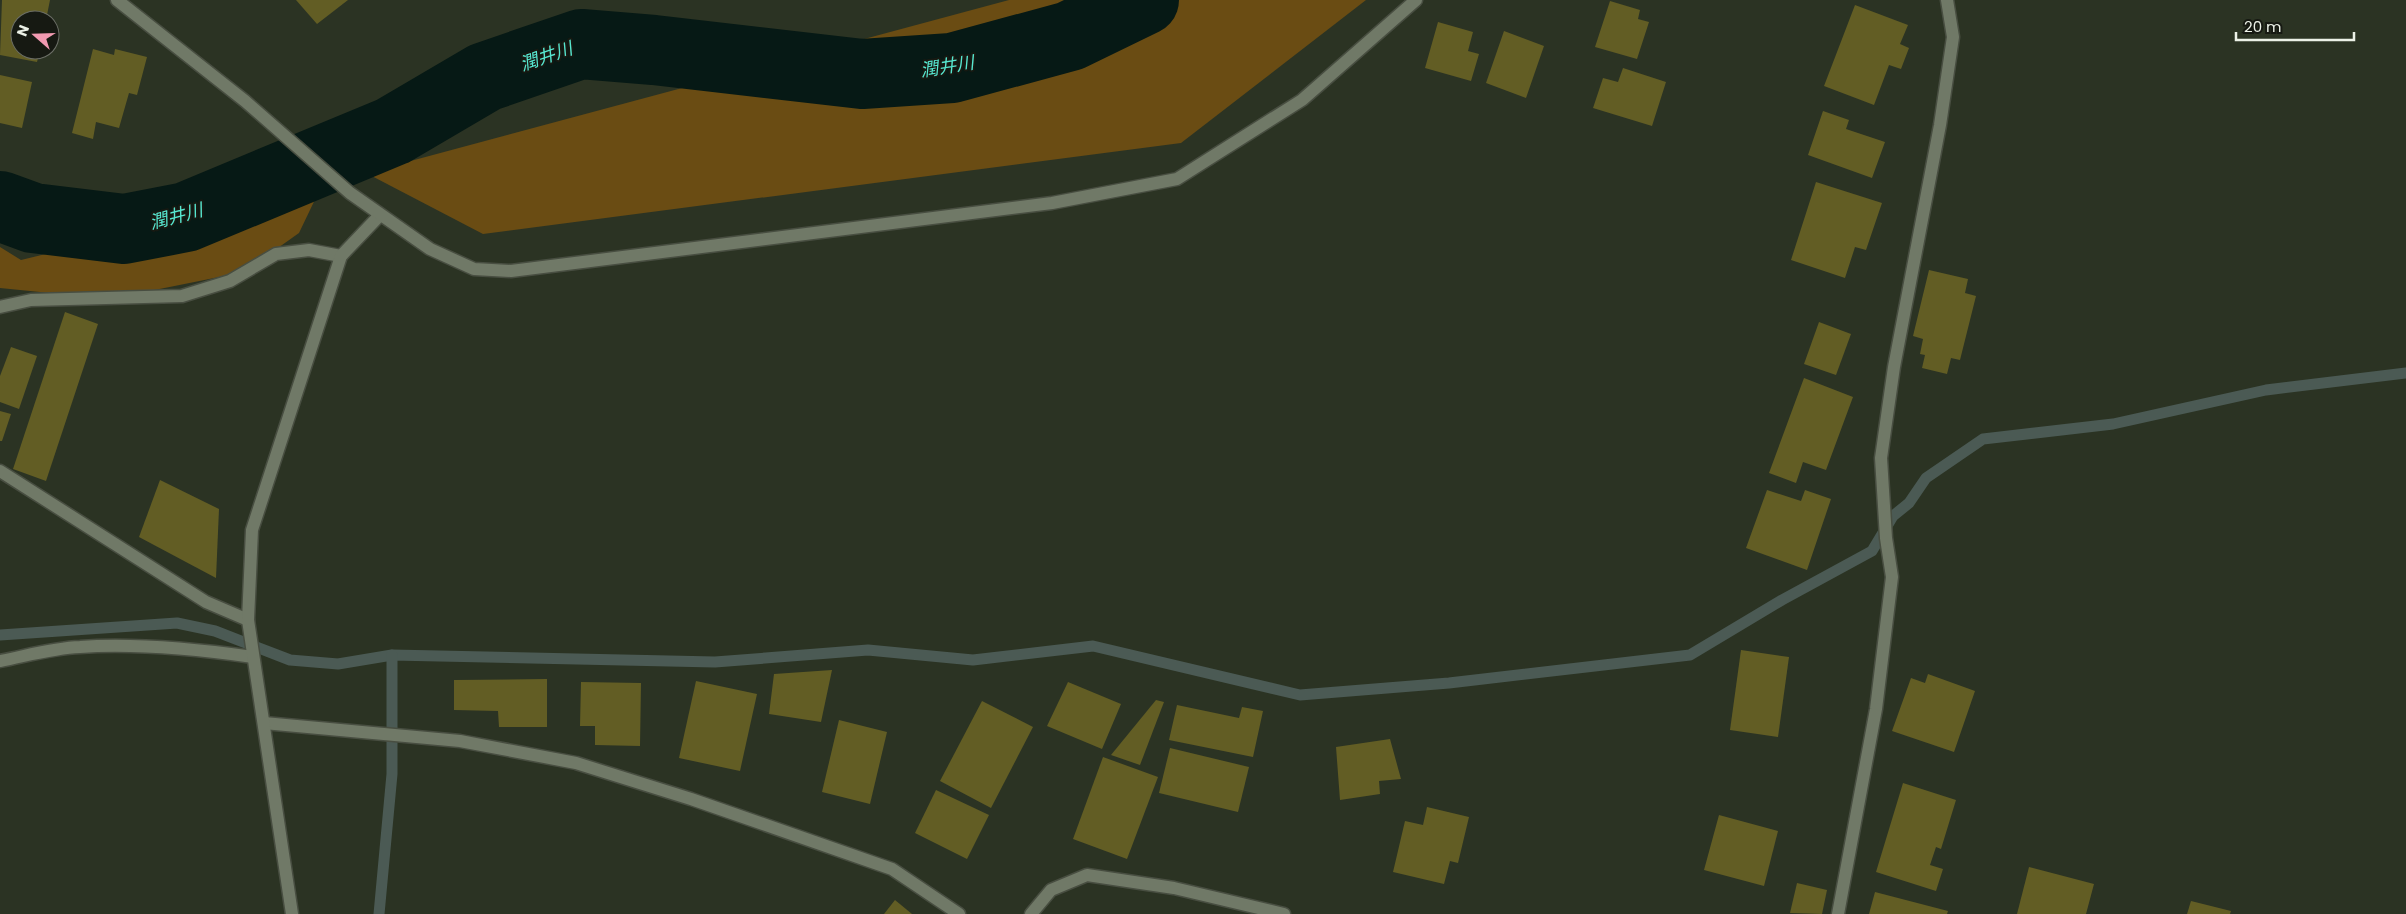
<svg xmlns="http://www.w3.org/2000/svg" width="2406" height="914" font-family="Poppins,'Noto Sans JP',sans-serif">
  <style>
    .green { fill: #6a4c13 }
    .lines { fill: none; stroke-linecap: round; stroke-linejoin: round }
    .stream { stroke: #4b5a54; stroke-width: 11 }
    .river { stroke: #061915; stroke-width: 70 }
    .building { fill: #625d24 }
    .minor-casing { stroke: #484e41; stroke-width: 15 }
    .tertiary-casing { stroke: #484e41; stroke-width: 15 }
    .minor { stroke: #707967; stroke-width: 12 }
    .tertiary { stroke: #707967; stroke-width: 12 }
    .labels { text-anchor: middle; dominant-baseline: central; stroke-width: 4; stroke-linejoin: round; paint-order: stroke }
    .water-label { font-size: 18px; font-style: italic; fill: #57e7d0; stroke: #161912 }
  </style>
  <rect width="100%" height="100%" fill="#2b3323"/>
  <g class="green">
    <path d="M1009,0H1366L1181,143L483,234L366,173Z"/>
    <path d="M321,187L299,233L244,272L110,299L0,288V247L21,260Z"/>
  </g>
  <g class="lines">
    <g class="stream">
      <path d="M0,635L177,623L215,631L290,660L338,664L392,655L715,662L868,650L973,660L1093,646L1300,695L1449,683L1690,655L1782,600L1872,551L1893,516L1909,503L1926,478L1983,439L2113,424L2266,390L2406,373"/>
      <path d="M379,914L392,774V655"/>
    </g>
    <path class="river" d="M0,206L33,218L124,229L186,217L393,131L485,77L581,44L654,50L862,74L952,68L1070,36L1144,0"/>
  </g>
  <g class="building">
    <path d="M2,0H50L46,20H20V50H40L37,62L0,55Z"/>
    <path d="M296,0H348L317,24Z"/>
    <path d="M1610,1L1640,10L1638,19L1649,22L1637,59L1595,47Z"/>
    <path d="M1855,5L1908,25L1900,44L1909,48L1901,69L1889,65L1874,105L1824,86Z"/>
    <path d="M1438,22L1473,32L1468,51L1479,54L1471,81L1425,68Z"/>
    <path d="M1504,31L1544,46L1526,98L1486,83Z"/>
    <path d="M93,49L114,55L115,49L147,57L137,95L129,93L119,128L96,122L93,139L72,133Z"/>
    <path d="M1623,68L1666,82L1652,126L1593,108L1603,78L1618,82Z"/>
    <path d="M0,75L32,82L22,128L0,123Z"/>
    <path d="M1823,111L1849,120L1846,129L1885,142L1872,178L1808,155Z"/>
    <path d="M1816,182L1882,203L1866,250L1855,247L1845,278L1791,260Z"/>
    <path d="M1929,270L1968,279L1965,293L1976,296L1960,360L1951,358L1947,374L1922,368L1925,355L1920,354L1923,339L1913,336Z"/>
    <path d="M65,312L98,324L46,481L13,469Z"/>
    <path d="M1819,322L1851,334L1836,375L1804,364Z"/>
    <path d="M11,347L37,356L19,409L0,402V376Z"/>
    <path d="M1804,378L1853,397L1826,470L1803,462L1796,483L1769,473Z"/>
    <path d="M0,411L11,414L2,441H0Z"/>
    <path d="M160,480L219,509L216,578L139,537Z"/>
    <path d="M1767,490L1801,501L1805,490L1831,499L1807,570L1746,548Z"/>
    <path d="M1741,650L1789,657L1778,737L1730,730Z"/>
    <path d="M832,670L821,722L769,714L774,674Z"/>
    <path d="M1928,674L1975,691L1954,752L1892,731L1911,678L1925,683Z"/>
    <path d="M547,679V727H499L498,711L454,710V680Z"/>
    <path d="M696,681L757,694L740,771L679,758Z"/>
    <path d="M581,682L641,683L640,746L595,745V726H580Z"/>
    <path d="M1068,682L1121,704L1102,749L1047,726Z"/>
    <path d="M1156,700L1164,702L1140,765L1111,755Z"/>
    <path d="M982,701L1033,727L991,808L940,781Z"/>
    <path d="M1177,705L1239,718L1242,707L1263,711L1253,757L1169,740Z"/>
    <path d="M839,720L887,732L870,804L822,792Z"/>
    <path d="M1390,739L1401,779L1379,781L1380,794L1340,800L1336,747Z"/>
    <path d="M1170,748L1249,767L1238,812L1159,793Z"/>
    <path d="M1103,757L1158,777L1127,859L1073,839Z"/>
    <path d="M1903,783L1956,800L1941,849L1936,847L1930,865L1943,869L1936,891L1876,872Z"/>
    <path d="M936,790L989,815L967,859L915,833Z"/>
    <path d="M1427,807L1469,817L1458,863L1450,861L1444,884L1393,872L1405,821L1423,825Z"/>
    <path d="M1719,815L1778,831L1764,886L1704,870Z"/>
    <path d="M2029,867L2094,884L2086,914H2017Z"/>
    <path d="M1797,883L1827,890L1822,914L1790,913Z"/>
    <path d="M1875,892L1948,911L1947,914H1869Z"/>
    <path d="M895,900L912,914H884Z"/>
    <path d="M2191,901L2231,911L2230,914H2187Z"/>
  </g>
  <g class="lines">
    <g class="minor-casing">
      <g id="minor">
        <path d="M0,307L31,300L182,296L230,281L276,254L309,250L341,256"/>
        <path d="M0,471L206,602L248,620"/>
        <path d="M0,661C26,656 53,648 80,647C137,643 196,649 253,657"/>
        <path d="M264,723L460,741L576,763L691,799L892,869L959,914"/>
        <path d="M292,914L248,620L252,530L341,256L380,215"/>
        <path d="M1031,914L1051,890L1087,875L1174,888L1284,914"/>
        <path d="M1838,914L1876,709L1892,577L1886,538L1881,458L1894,367L1940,125L1953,37L1947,0"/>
      </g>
    </g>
    <g class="tertiary-casing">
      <path id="tertiary" d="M117,0L245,101L350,193L430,249L474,269L511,271L1052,203L1177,179L1302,100L1416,0"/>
    </g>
    <use href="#minor" class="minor"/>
    <use href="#tertiary" class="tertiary"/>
  </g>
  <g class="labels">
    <g class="water-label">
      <text transform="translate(546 56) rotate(-19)">潤井川</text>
      <text transform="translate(947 66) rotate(-9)">潤井川</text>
      <text transform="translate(176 216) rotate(-15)">潤井川</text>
    </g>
  </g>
  <g transform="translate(35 35) rotate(290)"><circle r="24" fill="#161912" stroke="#6c6f67"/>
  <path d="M0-4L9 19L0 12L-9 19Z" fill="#f19ab1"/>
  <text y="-8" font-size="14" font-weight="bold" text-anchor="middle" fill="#ecf1e7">N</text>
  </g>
  <path d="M2236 32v8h118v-8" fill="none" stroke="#ecf1e7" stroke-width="2.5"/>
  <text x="2244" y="32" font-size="15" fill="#ecf1e7" stroke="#161912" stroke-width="4" paint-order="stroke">20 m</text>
</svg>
